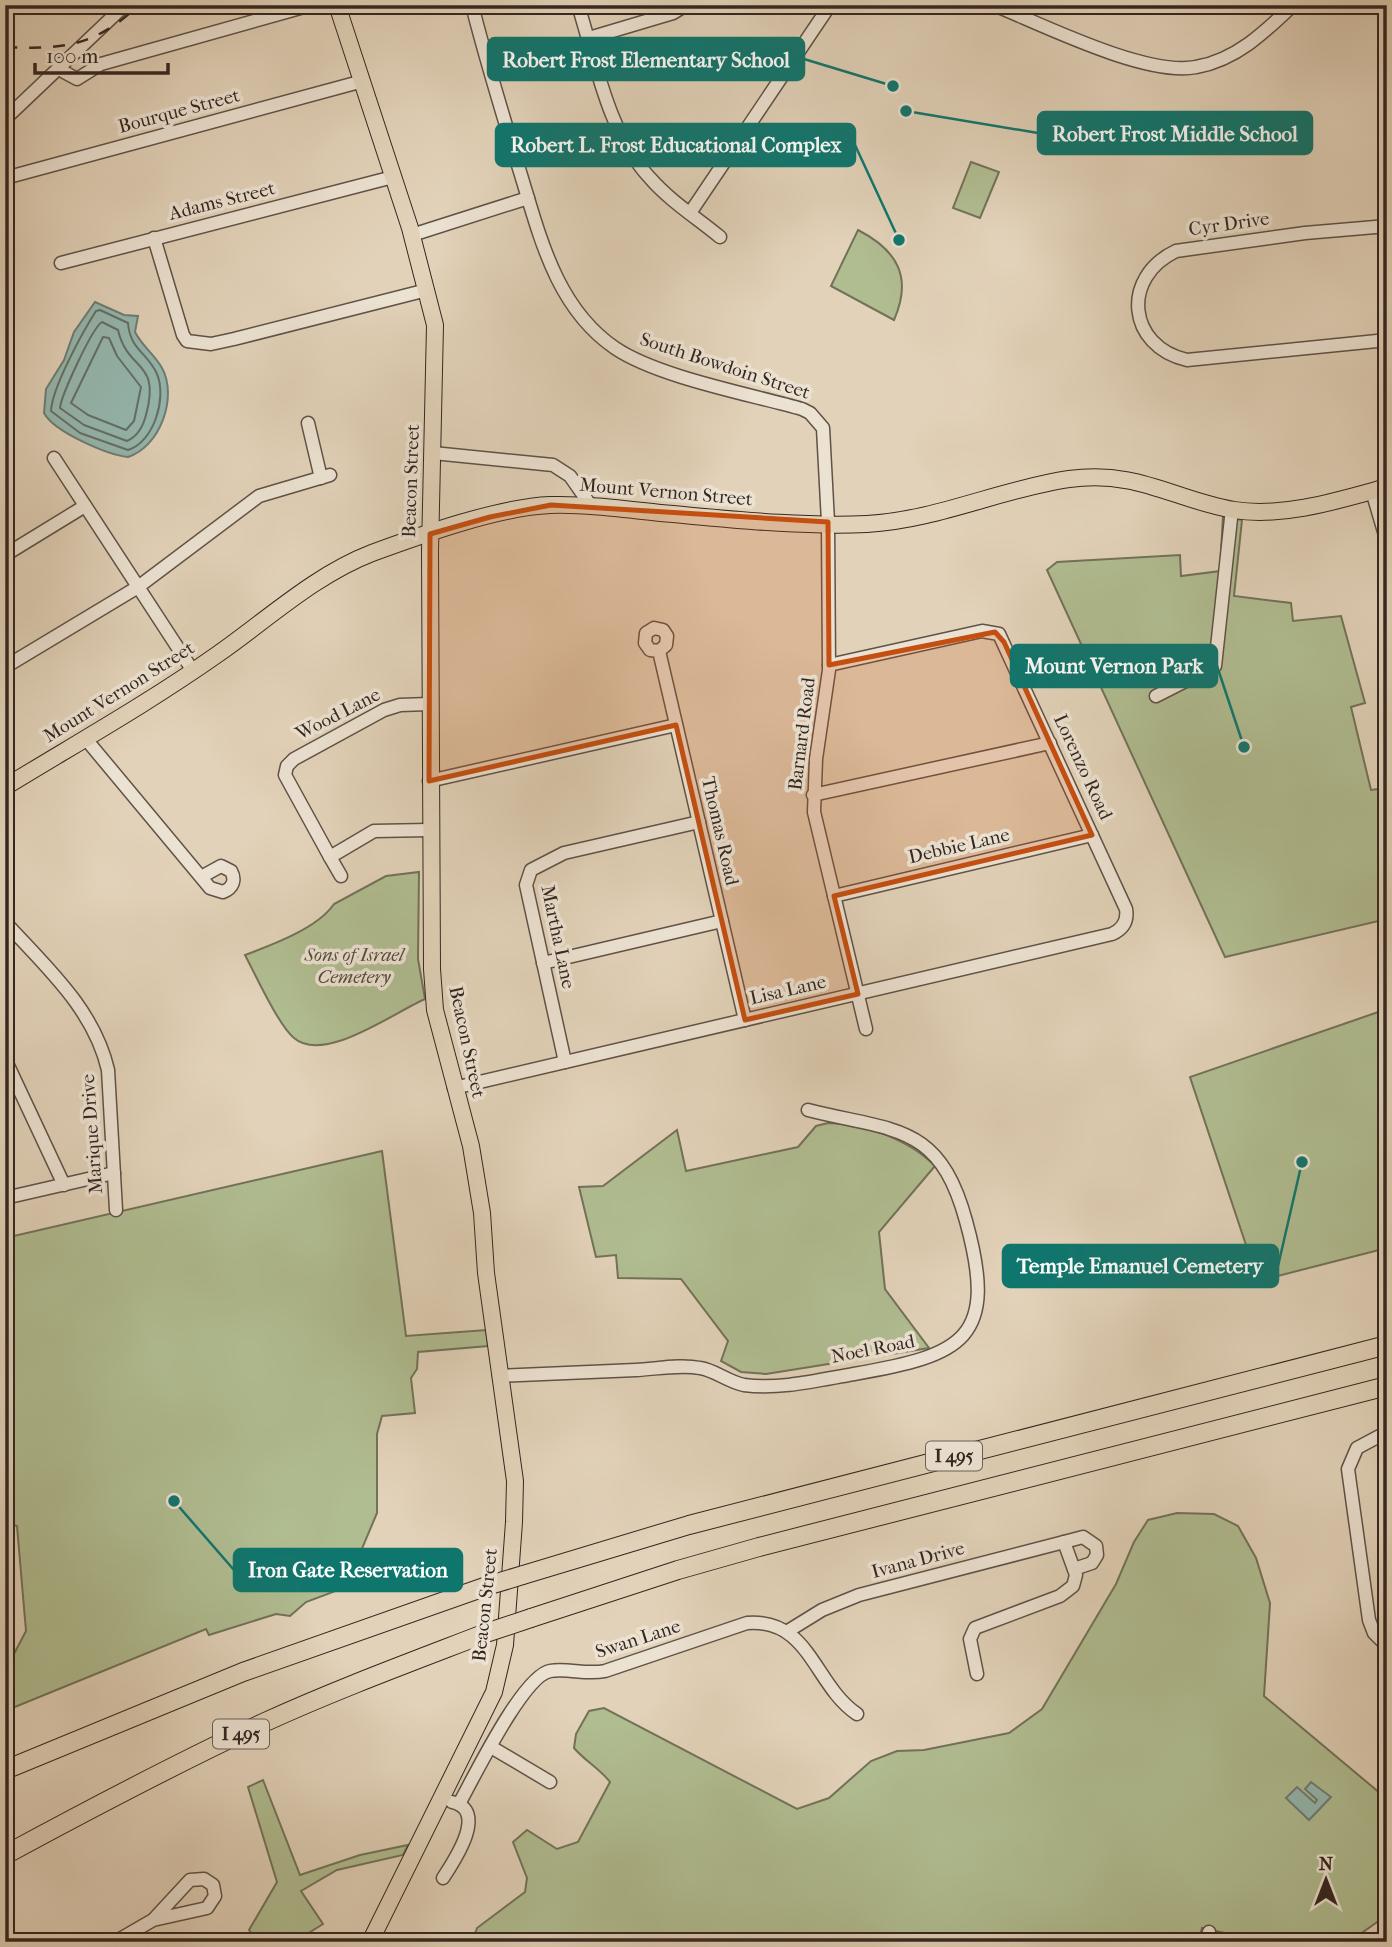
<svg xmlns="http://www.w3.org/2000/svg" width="1392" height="1947" font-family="'IM FELL French Canon',serif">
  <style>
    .green { fill: #b0bd91; stroke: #727259; stroke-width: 2 }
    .water { fill: #95b8af; stroke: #6e7e76; stroke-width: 2 }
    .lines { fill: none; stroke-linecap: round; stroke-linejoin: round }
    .shore { stroke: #647068; stroke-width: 2 }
    .minor-casing { stroke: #5f5247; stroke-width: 15 }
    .major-casing { stroke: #332721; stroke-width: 18 }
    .highway-casing { stroke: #332721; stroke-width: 20 }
    .minor { stroke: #ece2d2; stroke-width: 12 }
    .major { stroke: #e2d2b9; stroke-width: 16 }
    .highway { stroke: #e2d2b9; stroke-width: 18 }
    .rail { stroke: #332721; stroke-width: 2.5; stroke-dasharray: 12 12; stroke-linecap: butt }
    .highway-bridge-casing { stroke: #332721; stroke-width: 20; stroke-linecap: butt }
    .highway-bridge { stroke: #e2d2b9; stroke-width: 18 }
    .marked { fill: #c44f10; fill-opacity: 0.2; stroke: #c44f10; stroke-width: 5; stroke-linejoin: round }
    .labels { text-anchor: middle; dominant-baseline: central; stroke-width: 7; stroke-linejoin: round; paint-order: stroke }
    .shield { fill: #ece2d2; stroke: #6a5f56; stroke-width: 2 }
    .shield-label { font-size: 18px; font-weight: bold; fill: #332721 }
    .street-label { font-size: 19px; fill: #332721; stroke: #ece2d2 }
    .park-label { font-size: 19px; font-style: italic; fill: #524c3d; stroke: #ece2d2 }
    .leader { fill: none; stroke: #0f766e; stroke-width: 2.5 }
    .callout-dot { fill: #0f766e; stroke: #ece2d2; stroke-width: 2.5 }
    .callout { fill: #0f766e; stroke: #0f766e; stroke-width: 2.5 }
    .callout-label { font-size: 21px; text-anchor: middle; font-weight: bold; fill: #fff }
  </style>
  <rect width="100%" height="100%" fill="#e2d2b9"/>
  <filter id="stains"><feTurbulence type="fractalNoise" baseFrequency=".00286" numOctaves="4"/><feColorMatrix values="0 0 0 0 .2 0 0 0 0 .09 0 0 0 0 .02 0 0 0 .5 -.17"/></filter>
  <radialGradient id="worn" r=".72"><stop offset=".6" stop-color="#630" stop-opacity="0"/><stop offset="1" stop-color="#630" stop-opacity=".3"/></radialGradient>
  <g class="green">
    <path d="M971,162L999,172L980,218L953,208Z"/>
    <path d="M858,230C897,250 913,277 894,320L831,286Z"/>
    <path d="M1223,516L1242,520L1234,596L1291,603L1293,621L1341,616L1365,703L1351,707L1371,790L1387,788V919L1225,957L1047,570L1057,562L1180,555L1181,576L1220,571Z"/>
    <path d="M419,872L418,959L425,999C393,1013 324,1064 294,1038C279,1026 255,974 245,955C272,945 318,928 334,904L386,876Z"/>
    <path d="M1387,1009V1248L1258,1281L1190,1077Z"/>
    <path d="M828,1123C864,1123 910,1140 935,1166L879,1232L885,1289L929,1348L766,1374L741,1372L721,1361L728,1341L681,1279L618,1278L616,1255L596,1257L579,1187L603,1186L677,1130L686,1171L798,1147L816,1126Z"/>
    <path d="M382,1151L406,1336L486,1330L488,1346L418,1352L417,1369L411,1378L415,1413L382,1416L377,1434V1513L358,1558L354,1584L306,1602L290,1616L276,1614L209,1635L206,1629L5,1711V1671L26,1631L17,1526L5,1523V1425L8,1424L5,1401V1238Z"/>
    <path d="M1177,1513L1214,1514L1238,1526L1256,1558L1270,1603L1264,1696L1387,1799V1915L1349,1942H1265L1202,1928L1198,1942H472L477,1928L525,1892L527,1878L513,1842L527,1830L557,1849L578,1842L610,1782C599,1768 585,1761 574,1748L576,1734L589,1711L604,1708L797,1809L829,1798L871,1761L897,1751L924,1750L1009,1733L1042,1709L1116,1584L1134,1542L1148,1520Z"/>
    <path d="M263,1780L300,1875L360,1855L408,1845L403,1855L337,1870L301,1891L323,1924L294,1942H258L249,1930L277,1882L248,1787Z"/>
  </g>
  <g class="water">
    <path d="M95,302L124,315L138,316L135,332C142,346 155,355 162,368C178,397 160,447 128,457C108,455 54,432 44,413L46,389L64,360L74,332Z"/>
    <path d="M1311,1782L1331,1797L1309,1820L1286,1798L1297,1787L1315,1803L1317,1800L1305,1789Z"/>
  </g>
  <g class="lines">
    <g class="shore">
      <path d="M100,310L128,323C130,350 148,353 157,374C167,398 154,442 128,450L80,433L51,411C52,388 82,333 96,311Z"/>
      <path d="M102,322L118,330C128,373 161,359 146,415C143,427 138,436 127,441L84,425L60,408C61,396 92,328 102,322Z"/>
      <path d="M103,337L109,338L117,356L141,387L134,421L126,430L88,415L71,403Z"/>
    </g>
    <g class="minor-casing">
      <g id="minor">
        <path d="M472,5C485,57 501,108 516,159C538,227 552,305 615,348C658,377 749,394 802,409L810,413L823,428L828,522L829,670L816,759L814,812L866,1029"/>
        <path d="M578,5C596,62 608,133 650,178C670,201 697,218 720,237"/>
        <path d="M994,5C1043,25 1147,77 1196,67C1236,60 1265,32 1293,5"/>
        <path d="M589,38L673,13L686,5"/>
        <path d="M60,64L64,72L77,79L101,64L311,5"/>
        <path d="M5,119L125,5"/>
        <path d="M5,178L363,81"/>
        <path d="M690,213L830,5"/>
        <path d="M1387,226L1305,233L1176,251C1121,277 1127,346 1187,360L1387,340"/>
        <path d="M412,235L528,198"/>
        <path d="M154,238L183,335L187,341L211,344L234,339L427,290"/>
        <path d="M61,263L393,177"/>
        <path d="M308,423L321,478"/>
        <path d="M433,453L553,465L570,476L591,506"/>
        <path d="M54,458L193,671"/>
        <path d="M1372,491L1387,542"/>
        <path d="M5,555L85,506"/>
        <path d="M659,651L666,645L667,636L663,630L654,628L646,633L645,643L650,650L659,651L745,1020"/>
        <path d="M5,667L138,587L259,496L330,475"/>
        <path d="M1156,696L1215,666L1232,509"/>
        <path d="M429,704L400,705L384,710L294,759L287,766L285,775L330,857L374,831L429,830"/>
        <path d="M85,738L210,888L223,892C233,888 236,880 231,871L221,866L201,877"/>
        <path d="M429,781L676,725"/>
        <path d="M813,795L1050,743"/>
        <path d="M330,857L341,876"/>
        <path d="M834,896L1092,835"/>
        <path d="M5,922C46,967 94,1009 108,1070L116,1210"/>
        <path d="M543,963L722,921"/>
        <path d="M5,1059L64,1185"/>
        <path d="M565,1062L526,885L531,870L564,853L699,822"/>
        <path d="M454,1088L1112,934C1123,929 1128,921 1126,909L999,634L982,631L829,665"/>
        <path d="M5,1198L114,1173"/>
        <path d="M499,1376C545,1374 591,1372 636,1370C656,1369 680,1364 700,1368C715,1370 728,1382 744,1385C779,1390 819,1380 854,1374C963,1355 999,1340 966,1221C939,1122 894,1132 808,1110"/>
        <path d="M1387,1432L1357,1448L1348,1469L1369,1620L1374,1633L1387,1646"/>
        <path d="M1064,1542L1083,1537L1096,1546L1097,1555L1092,1563L1074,1569"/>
        <path d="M788,1631L822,1610L859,1595L1064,1542L1076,1575L1073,1586L1060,1596L975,1628L970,1639L977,1674"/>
        <path d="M491,1747L550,1782"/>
        <path d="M459,1804C474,1777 523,1676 550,1671C568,1668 586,1675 605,1671L747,1623C810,1618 814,1685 857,1714"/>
        <path d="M443,1878C454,1861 489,1810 452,1802"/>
        <path d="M115,1942L153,1920L190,1880L204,1879L213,1885L215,1896L207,1908L153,1920"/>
        <path d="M1207,1942L1209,1932"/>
      </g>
    </g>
    <g class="major-casing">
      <g id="major">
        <path d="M337,5L410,228L435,325L430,551L432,969L435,1010L471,1146L482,1213L486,1273L515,1481L514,1522L505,1645L494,1692L370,1942"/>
        <path d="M5,787C77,743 150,702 218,654C268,619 315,575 372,553C421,535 499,507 550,505C587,504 624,509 661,513C729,519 799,527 867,524C937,520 1001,489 1069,479C1139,470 1172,499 1234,510C1283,518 1340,500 1387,487"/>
      </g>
    </g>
    <g class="highway-casing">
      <g id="highway">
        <path d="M523,1575L689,1525L1387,1345"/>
        <path d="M531,1618L678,1570L759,1547L1387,1386"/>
        <path d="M5,1770L243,1672L490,1585"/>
        <path d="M5,1855C90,1809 175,1764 263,1723C335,1690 411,1662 486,1633"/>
      </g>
    </g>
    <use href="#minor" class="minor"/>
    <use href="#major" class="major"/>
    <use href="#highway" class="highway"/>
    <path class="rail" d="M5,47C64,50 95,46 139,5"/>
    <g class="highway-bridge-casing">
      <g id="highway-bridge">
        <path d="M490,1585L523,1575"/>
        <path d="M486,1633L531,1618"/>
      </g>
    </g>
    <use href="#highway-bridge" class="highway-bridge"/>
  </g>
  <path class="marked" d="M551,505L828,522L829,665L995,632L1004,642L1092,835L834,896L858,994L745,1020L676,725L429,781L430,534L490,517Z"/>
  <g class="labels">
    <g class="shield">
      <rect x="926" y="1441.5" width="56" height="29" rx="5"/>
      <rect x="213" y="1719.5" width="56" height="29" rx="5"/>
    </g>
    <g class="shield-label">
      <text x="954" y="1456">I 495</text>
      <text x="241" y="1734">I 495</text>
    </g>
    <g class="street-label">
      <text transform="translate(179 111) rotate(-15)">Bourque Street</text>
      <text transform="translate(222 201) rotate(-14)">Adams Street</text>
      <text transform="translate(1229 224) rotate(-8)">Cyr Drive</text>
      <text transform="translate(725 366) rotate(18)">South Bowdoin Street</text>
      <text transform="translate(411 481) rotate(-88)">Beacon Street</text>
      <text transform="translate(666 492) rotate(5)">Mount Vernon Street</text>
      <text transform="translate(119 692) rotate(-32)">Mount Vernon Street</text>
      <text transform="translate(338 714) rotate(-27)">Wood Lane</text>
      <text transform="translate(802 734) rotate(-83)">Barnard Road</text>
      <text transform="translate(1083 767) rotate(65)">Lorenzo Road</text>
      <text transform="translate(720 831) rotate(77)">Thomas Road</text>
      <text transform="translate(959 846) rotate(-13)">Debbie Lane</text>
      <text transform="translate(558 937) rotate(78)">Martha Lane</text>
      <text transform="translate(788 990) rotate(-13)">Lisa Lane</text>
      <text transform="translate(467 1042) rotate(78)">Beacon Street</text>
      <text transform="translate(92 1134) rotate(-94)">Marique Drive</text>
      <text transform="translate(873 1349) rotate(-11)">Noel Road</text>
      <text transform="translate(918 1560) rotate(-15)">Ivana Drive</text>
      <text transform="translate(485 1605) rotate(-84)">Beacon Street</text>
      <text transform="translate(638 1639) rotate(-18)">Swan Lane</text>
    </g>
    <g class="park-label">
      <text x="354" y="955">Sons of Israel<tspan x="354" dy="22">Cemetery</tspan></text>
    </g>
  </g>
  <path class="leader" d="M893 86L804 59M906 111L1038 133M899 240L855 145M1244 747L1217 666M1302 1162L1278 1266M174 1501L234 1570"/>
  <g class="callout-dot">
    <circle cx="893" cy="86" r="7"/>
    <circle cx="906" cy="111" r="7"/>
    <circle cx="899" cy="240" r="7"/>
    <circle cx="1244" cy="747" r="7"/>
    <circle cx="1302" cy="1162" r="7"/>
    <circle cx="174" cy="1501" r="7"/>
  </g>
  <g class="callout">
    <rect x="488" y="38" width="316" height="42" rx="7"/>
    <rect x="1038" y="112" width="274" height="42" rx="7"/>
    <rect x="496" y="124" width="359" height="42" rx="7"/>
    <rect x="1011" y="645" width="206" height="42" rx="7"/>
    <rect x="1003" y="1245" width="275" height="42" rx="7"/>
    <rect x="234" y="1549" width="228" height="42" rx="7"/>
  </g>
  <g class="callout-label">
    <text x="646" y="67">Robert Frost Elementary School</text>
    <text x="1175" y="141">Robert Frost Middle School</text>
    <text x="676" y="152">Robert L. Frost Educational Complex</text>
    <text x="1114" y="673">Mount Vernon Park</text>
    <text x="1140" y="1273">Temple Emanuel Cemetery</text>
    <text x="348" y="1577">Iron Gate Reservation</text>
  </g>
  <rect width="1392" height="1947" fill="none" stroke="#e2d2b9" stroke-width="28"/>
  <rect x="7" y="7" width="1378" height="1933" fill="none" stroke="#332721" stroke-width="3.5"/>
  <rect x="14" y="14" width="1364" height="1919" fill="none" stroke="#332721" stroke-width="2"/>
  <g transform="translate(1326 1880)" stroke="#ece2d2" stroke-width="5" paint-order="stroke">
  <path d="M0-5L12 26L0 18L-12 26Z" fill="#332721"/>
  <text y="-10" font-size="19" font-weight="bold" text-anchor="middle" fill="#332721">N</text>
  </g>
  <path d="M35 63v10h133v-10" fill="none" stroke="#332721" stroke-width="3.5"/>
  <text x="46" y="63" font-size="21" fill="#332721" stroke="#ece2d2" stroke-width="5" paint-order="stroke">100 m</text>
  <rect width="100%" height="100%" filter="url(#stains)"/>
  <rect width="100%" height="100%" fill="url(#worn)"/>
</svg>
